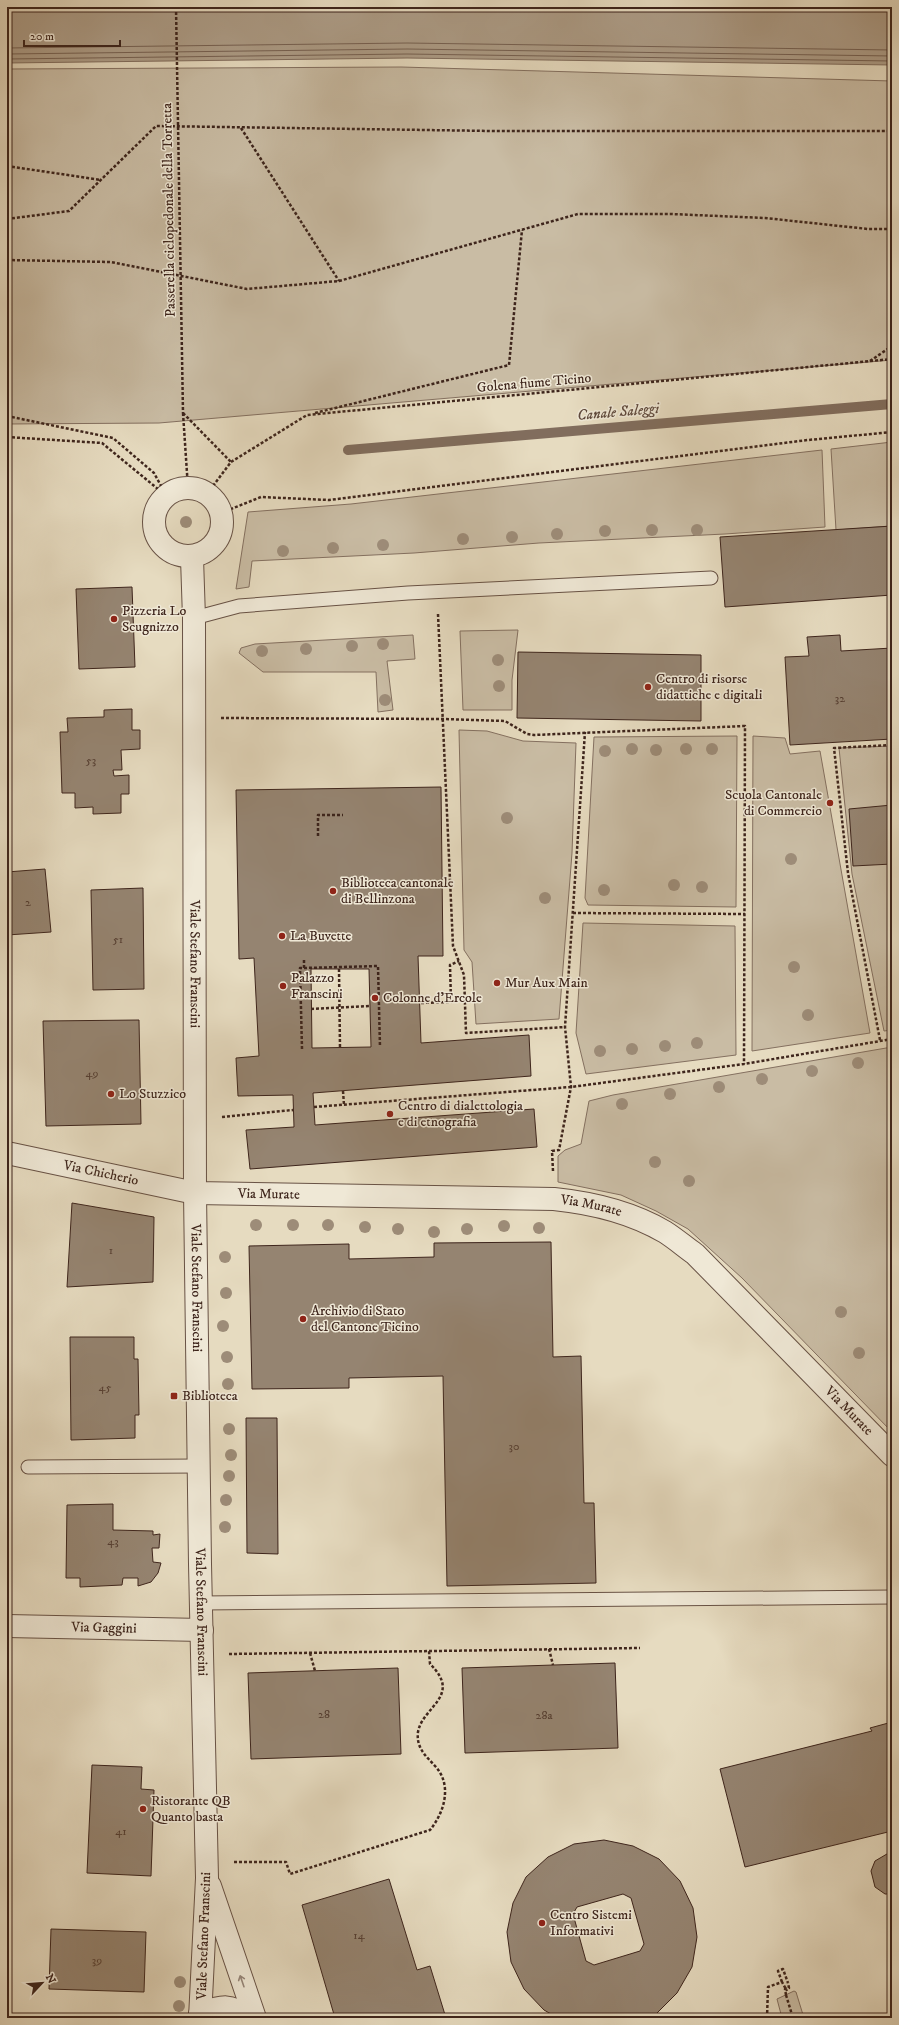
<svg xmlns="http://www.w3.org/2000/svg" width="899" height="2025" font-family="'IM FELL DW Pica',serif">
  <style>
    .green { fill: #c9bca4; stroke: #847060 }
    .water { fill: #ad9d88; stroke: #816d5d }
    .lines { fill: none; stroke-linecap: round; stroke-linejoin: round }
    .shore { stroke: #766152; stroke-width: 1 }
    .stream { stroke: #816d5d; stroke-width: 10 }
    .building { fill: #958471; stroke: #3e251c; fill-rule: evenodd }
    .lane-casing { stroke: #685245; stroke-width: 15 }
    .street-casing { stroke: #685245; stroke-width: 24 }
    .path { stroke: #3e251c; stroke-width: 2.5; stroke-dasharray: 3 2; stroke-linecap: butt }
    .lane { stroke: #efe8d6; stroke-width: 13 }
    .street { stroke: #efe8d6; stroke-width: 22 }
    .path-bridge { stroke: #3e251c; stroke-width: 2.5; stroke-dasharray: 3 2; stroke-linecap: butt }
    .tree { fill: #9d8c78 }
    .oneway { stroke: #968679 }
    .poi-dot { fill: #8f2418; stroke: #efe8d6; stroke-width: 1.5 }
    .labels { text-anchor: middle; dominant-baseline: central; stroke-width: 3; stroke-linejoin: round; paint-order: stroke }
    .number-label { font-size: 12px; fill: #543d31 }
    .street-label { font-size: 14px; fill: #3e251c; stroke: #efe8d6 }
    .poi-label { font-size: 14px; fill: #3e251c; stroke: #efe8d6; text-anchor: start }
    .water-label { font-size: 15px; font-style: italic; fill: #5f493c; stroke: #efe8d6 }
  </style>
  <rect width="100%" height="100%" fill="#e6dbc0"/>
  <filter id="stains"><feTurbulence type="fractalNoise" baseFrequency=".005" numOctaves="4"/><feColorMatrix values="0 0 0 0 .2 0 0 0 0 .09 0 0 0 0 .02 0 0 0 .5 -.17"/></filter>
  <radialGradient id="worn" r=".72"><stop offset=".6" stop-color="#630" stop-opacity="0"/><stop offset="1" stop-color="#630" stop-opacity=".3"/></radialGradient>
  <g class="green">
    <path d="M401,67L892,81V360L159,423L7,424V69Z"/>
    <path d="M892,442V526L836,530L831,449Z"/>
    <path d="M822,450L825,527L725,534L539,543L414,553L252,561L249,587L236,589L248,512L351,504Z"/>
    <path d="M518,630L512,680V710H463L460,631Z"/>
    <path d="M413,635L415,659L387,661L393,710L378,712L376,672H263L239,653L241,648L255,644Z"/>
    <path d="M459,730L487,731L523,741L576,743L572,853L559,1019L476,1024L472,962L464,950Z"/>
    <path d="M737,736L736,907L588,905L585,898L594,737Z"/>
    <path d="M753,736L785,738L790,754L820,751L870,1033L752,1051Z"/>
    <path d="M892,746V1030L884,1031L852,874L839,748Z"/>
    <path d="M583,923L735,926L736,1055L586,1074L576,1033Z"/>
    <path d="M892,1047V1432L742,1278L688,1229L656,1211L621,1195L558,1182V1156L565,1150L581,1144L589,1101L613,1095Z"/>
    <path d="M794,1991L796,1992L804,2018H782L777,1999Z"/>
  </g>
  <path class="water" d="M7,7H892V65L407,58L7,63Z"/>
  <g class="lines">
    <g class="shore">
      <path d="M7,48L407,43L892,50"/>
      <path d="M7,54L407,49L892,56"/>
      <path d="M7,59L407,54L892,61"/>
    </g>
    <path class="stream" d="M348,450L892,404"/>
  </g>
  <g class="building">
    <path d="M892,526V595L725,607L720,537Z"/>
    <path d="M132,587L135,667L79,669L76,589Z"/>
    <path d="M840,635L841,651L892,648V739L790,745L785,657L809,656L807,637Z"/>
    <path d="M518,652L701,655V721L517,718Z"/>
    <path d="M132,709V730H140V749L121,750L122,770H113L114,776L129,775V794H121V813L93,814V807L75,808V793H62L60,732H68L67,718L104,717V710Z"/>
    <path d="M7,729L11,760H7Z"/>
    <path d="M441,787L443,956H418L421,1043L529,1035L531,1076L313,1093L315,1125L534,1109L537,1147L250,1169L246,1130L294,1127L293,1095L238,1096L236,1058L259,1056L254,958L239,959L236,790ZM311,969H369L371,1047L312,1048Z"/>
    <path d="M892,805V864L853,866L849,809Z"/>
    <path d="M45,869L51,932L7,935V872Z"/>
    <path d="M143,888L144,989L93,990L91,890Z"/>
    <path d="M139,1020L141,1124L46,1126L43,1021Z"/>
    <path d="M72,1203L154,1217L153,1282L67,1287Z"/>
    <path d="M551,1242L553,1357L581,1356L584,1503H594L596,1583L447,1586L443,1376L349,1378V1388L252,1389L249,1246L349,1244V1259L434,1257V1243Z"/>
    <path d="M70,1337H134V1359H138L139,1415H135V1438L71,1440Z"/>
    <path d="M246,1418H277L278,1554L247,1553Z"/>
    <path d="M113,1504V1530L153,1531V1535L160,1534L159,1548H152L153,1562L161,1563L158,1573L151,1582L138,1586V1578H123L122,1585L80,1587V1578H66L67,1505Z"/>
    <path d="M615,1663L618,1748L465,1753L462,1668Z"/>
    <path d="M398,1668L401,1754L251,1759L248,1673Z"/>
    <path d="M892,1722V1831L745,1867L720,1769L872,1731L870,1728Z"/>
    <path d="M92,1765L142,1767L141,1789L154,1790L151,1876L87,1873Z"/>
    <path d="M604,1840L633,1846L659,1859L680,1881L693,1908L697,1937L692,1967L677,1993L656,2014L647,2018H558L544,2010L524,1989L511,1962L507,1932L513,1903L526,1877L548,1857L574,1844ZM623,1894L631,1898L644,1944L640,1951L594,1965L586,1961L573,1914L577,1907Z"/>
    <path d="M892,1851V1894H885L875,1887L871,1871L875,1861Z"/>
    <path d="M389,1879L417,1970L430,1966L446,2018H335L302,1905Z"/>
    <path d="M51,1929L146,1932L144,1992L49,1989Z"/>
  </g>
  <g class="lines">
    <g class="lane-casing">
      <g id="lane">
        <path d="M194,618L239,606L408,593L711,578"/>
        <path d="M28,1467L199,1466"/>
        <path d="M201,1603L892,1597"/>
      </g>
    </g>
    <g class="street-casing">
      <g id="street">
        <circle cx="188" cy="522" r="34"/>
        <path id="s1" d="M192,558L194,618L195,1193L200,1564L207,1878L200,2018"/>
        <path id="s2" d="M7,1153L195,1193L554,1199C593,1203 631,1212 665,1232C676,1239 685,1247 695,1254L892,1455"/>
        <path id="s3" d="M7,1626L202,1630"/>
        <path d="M210,1886L255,2018"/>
        <path d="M200,2014C223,2005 230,2004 251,2018"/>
      </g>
    </g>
    <g class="path">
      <path d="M241,128L339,281"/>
      <path d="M7,166L101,180"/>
      <path d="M7,219L69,211L156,126L493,131H892"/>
      <path d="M7,260L111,262L247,289L339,281L578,214H671L765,218L868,229H892"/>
      <path d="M870,361L892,346"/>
      <path d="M183,413L188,488"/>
      <path d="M183,413L231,462"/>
      <path d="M315,413L509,365L522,230"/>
      <path d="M7,416L113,438L154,473L166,495"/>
      <path d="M7,437L102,443L164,494"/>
      <path d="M207,494L231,462L307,415L892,359"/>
      <path d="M221,513L261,497L329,500L808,440L892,432"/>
      <path d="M438,614L453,946L464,975L466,1033L565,1027"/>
      <path d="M221,718L443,719L505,721L527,734L534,735L745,726L744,1064"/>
      <path d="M318,836V815H343"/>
      <path d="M573,913L745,914"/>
      <path d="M304,968V958"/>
      <path d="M339,969L340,1048"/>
      <path d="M421,1003L451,1002L450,965L459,961"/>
      <path d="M311,1009L370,1006"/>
      <path d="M880,1040L848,873L834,748L892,745"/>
      <path d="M302,1049L300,968H304L378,966L380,1047"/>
      <path d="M343,1091L344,1105"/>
      <path d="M314,1107L571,1087L744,1064L892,1039"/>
      <path d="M222,1117L293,1110"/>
      <path d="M553,1171L552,1151L559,1150L571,1087L565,1027L585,732"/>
      <path d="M549,1649L553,1665"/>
      <path d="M310,1653L315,1671"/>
      <path d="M229,1654L640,1648"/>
      <path d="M234,1862H286L290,1874L430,1830C444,1813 453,1785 435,1766C426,1756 416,1748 418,1732C422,1707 463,1696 430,1664L429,1651"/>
      <path d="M782,1982L778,1971L783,1969L788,1983"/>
      <path d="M786,1995L793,2018"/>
      <path d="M767,2018L768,1987L782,1982L787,1991"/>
    </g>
    <use href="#lane" class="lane"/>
    <use href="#street" class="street"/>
    <g class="path-bridge">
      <path d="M176,7L183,413"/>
      <path d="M786,1995L785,1989L789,1988L788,1983"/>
    </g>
  </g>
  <g class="tree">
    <circle cx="186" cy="522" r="6"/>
    <circle cx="652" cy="530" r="6"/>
    <circle cx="697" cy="530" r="6"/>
    <circle cx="605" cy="531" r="6"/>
    <circle cx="557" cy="534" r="6"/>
    <circle cx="512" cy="537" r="6"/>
    <circle cx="463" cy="539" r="6"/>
    <circle cx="383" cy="545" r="6"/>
    <circle cx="333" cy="548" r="6"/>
    <circle cx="283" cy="551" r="6"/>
    <circle cx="383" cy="644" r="6"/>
    <circle cx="352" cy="646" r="6"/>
    <circle cx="306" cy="649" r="6"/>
    <circle cx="262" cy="651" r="6"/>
    <circle cx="498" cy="660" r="6"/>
    <circle cx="499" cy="686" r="6"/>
    <circle cx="385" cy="700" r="6"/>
    <circle cx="632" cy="749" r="6"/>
    <circle cx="686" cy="749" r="6"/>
    <circle cx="712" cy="749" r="6"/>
    <circle cx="656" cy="750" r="6"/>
    <circle cx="605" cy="751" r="6"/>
    <circle cx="507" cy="818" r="6"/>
    <circle cx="791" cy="859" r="6"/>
    <circle cx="674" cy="885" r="6"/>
    <circle cx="702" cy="887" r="6"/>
    <circle cx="604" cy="890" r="6"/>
    <circle cx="545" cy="898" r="6"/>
    <circle cx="794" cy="967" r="6"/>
    <circle cx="808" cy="1015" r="6"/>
    <circle cx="697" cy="1043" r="6"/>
    <circle cx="665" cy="1046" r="6"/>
    <circle cx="632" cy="1049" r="6"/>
    <circle cx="600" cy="1051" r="6"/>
    <circle cx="858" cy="1063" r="6"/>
    <circle cx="812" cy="1071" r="6"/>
    <circle cx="762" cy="1079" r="6"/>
    <circle cx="719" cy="1087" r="6"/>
    <circle cx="670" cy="1094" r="6"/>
    <circle cx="622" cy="1104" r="6"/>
    <circle cx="655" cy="1162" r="6"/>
    <circle cx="689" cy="1181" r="6"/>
    <circle cx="256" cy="1225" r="6"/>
    <circle cx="293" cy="1225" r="6"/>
    <circle cx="328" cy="1225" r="6"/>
    <circle cx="504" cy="1226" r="6"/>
    <circle cx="365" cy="1227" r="6"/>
    <circle cx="539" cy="1228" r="6"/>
    <circle cx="398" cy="1229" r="6"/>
    <circle cx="467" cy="1229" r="6"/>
    <circle cx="434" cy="1232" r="6"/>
    <circle cx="225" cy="1257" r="6"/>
    <circle cx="226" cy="1293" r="6"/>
    <circle cx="841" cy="1312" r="6"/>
    <circle cx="223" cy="1326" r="6"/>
    <circle cx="859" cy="1353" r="6"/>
    <circle cx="227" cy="1357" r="6"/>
    <circle cx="228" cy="1384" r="6"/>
    <circle cx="229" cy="1429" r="6"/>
    <circle cx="231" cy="1455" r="6"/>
    <circle cx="229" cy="1476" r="6"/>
    <circle cx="226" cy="1500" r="6"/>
    <circle cx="225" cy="1527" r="6"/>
    <circle cx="180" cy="1982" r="6"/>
    <circle cx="179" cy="2006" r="6"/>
  </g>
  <defs><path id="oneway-shaft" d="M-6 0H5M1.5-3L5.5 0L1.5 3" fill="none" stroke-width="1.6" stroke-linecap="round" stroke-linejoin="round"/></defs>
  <use class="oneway" href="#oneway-shaft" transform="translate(242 1981) rotate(-109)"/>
  <g class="poi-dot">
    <circle cx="114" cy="619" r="4"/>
    <circle cx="648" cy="687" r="4"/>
    <circle cx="830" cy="803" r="4"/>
    <circle cx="333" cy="891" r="4"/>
    <circle cx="282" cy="936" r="4"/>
    <circle cx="497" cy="983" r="4"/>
    <circle cx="283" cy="986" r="4"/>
    <circle cx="375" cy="998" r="4"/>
    <circle cx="111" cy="1094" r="4"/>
    <circle cx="390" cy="1114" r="4"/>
    <circle cx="303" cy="1319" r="4"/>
    <rect x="170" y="1392" width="8" height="8" rx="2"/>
    <circle cx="143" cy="1809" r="4"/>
    <circle cx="542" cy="1923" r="4"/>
  </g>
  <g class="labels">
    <g class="number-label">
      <text x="840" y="698">32</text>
      <text x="91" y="760">53</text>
      <text x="28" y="902">2</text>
      <text x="118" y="939">51</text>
      <text x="92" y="1073">49</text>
      <text x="111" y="1250">1</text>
      <text x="105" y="1387">45</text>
      <text x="514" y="1446">30</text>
      <text x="113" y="1541">43</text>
      <text x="324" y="1714">28</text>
      <text x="544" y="1715">28a</text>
      <text x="121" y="1831">41</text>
      <text x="359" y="1935">14</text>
      <text x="97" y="1960">39</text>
    </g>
    <g class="street-label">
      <text transform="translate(169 210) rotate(-91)">Passerella ciclopedonale della Torretta</text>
      <text transform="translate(534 383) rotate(-5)">Golena fiume Ticino</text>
      <text stroke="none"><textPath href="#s1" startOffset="406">Viale Stefano Franscini</textPath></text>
      <text stroke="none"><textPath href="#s2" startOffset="96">Via Chicherio</textPath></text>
      <text stroke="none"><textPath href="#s2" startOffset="266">Via Murate</textPath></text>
      <text stroke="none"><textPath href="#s2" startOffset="589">Via Murate</textPath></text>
      <text stroke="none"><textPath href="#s1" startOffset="730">Viale Stefano Franscini</textPath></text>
      <text stroke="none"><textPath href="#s2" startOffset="925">Via Murate</textPath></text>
      <text stroke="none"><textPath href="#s1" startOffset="1054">Viale Stefano Franscini</textPath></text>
      <text stroke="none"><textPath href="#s3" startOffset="97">Via Gaggini</textPath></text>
      <text transform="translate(204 1936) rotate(-88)">Viale Stefano Franscini</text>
    </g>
    <g class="poi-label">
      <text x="122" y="611">Pizzeria Lo<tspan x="122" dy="16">Scugnizzo</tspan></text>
      <text x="656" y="679">Centro di risorse<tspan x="656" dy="16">didattiche e digitali</tspan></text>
      <text x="822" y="795" text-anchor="end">Scuola Cantonale<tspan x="822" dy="16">di Commercio</tspan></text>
      <text x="341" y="883">Biblioteca cantonale<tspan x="341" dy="16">di Bellinzona</tspan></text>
      <text x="290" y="936">La Buvette</text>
      <text x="291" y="978">Palazzo<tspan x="291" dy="16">Franscini</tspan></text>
      <text x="505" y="983">Mur Aux Main</text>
      <text x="383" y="998">Colonne d'Ercole</text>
      <text x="119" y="1094">Lo Stuzzico</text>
      <text x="398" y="1106">Centro di dialettologia<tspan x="398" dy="16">e di etnografia</tspan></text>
      <text x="311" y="1311">Archivio di Stato<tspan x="311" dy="16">del Cantone Ticino</tspan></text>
      <text x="182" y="1396">Biblioteca</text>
      <text x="151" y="1801">Ristorante QB<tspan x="151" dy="16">Quanto basta</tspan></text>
      <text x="550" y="1915">Centro Sistemi<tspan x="550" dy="16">Informativi</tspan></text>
    </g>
    <g class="water-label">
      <text transform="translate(618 412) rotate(-5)">Canale Saleggi</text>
    </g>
  </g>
  <rect width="899" height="2025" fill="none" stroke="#e6dbc0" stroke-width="24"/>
  <rect x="8" y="8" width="883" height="2009" fill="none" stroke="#3e251c" stroke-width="2"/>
  <rect x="12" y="12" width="875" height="2001" fill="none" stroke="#3e251c"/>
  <g transform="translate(42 1983) rotate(64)" stroke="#efe8d6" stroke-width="3" paint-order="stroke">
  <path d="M0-3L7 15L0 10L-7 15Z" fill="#3e251c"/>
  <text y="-6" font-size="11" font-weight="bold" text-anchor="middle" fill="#3e251c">N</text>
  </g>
  <path d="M24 40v6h96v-6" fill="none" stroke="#3e251c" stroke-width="2"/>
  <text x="30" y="40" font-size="12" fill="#3e251c" stroke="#efe8d6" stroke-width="3" paint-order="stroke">20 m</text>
  <rect width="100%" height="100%" filter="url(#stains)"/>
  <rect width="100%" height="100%" fill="url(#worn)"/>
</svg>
